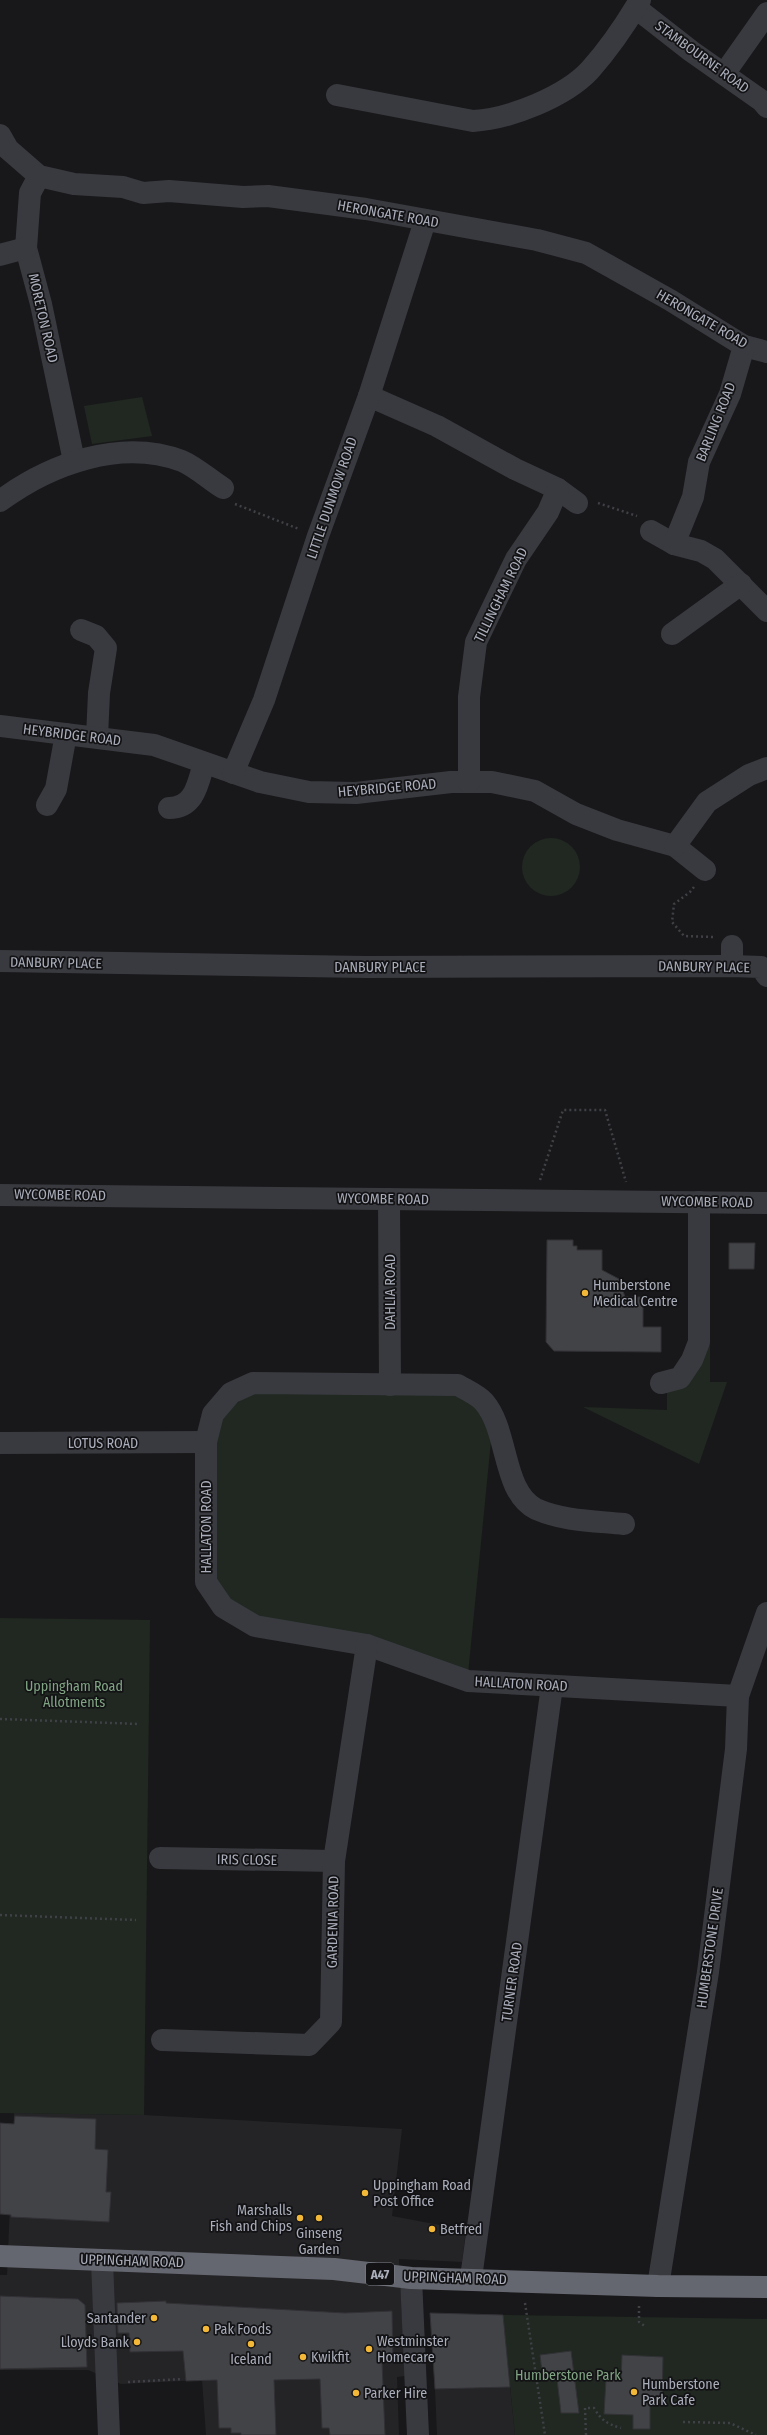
<svg xmlns="http://www.w3.org/2000/svg" width="767" height="2435" font-family="'Fira Sans Condensed',sans-serif">
  <style>
    .built { fill: #242427 }
    .green { fill: #202821 }
    .building { fill: #424347; stroke: #323236 }
    .lines { fill: none; stroke-linecap: round; stroke-linejoin: round }
    .path { stroke: #3f4146; stroke-width: 2.5; stroke-dasharray: 2 3; stroke-linecap: butt }
    .minor { stroke: #393a3f; stroke-width: 22 }
    .highway { stroke: #656770; stroke-width: 22 }
    .poi-dot { fill: #f3b837; stroke: #131315; stroke-width: 1.5 }
    .labels { text-anchor: middle; dominant-baseline: central; stroke-width: 3.5; stroke-linejoin: round; paint-order: stroke }
    .shield { fill: #131315; stroke: #7d8088; stroke-width: 1 }
    .shield-label { font-size: 13px; font-weight: bold; fill: #aaaeba }
    .street-label { font-size: 14px; fill: #aaaeba; stroke: #131315 }
    .poi-label { font-size: 14px; fill: #aaaeba; stroke: #131315; text-anchor: start }
    .park-label { font-size: 14px; fill: #81a584; stroke: #131315 }
  </style>
  <rect width="100%" height="100%" fill="#18181a"/>
  <g class="built">
    <path d="M14,2113L144,2115L402,2129L392,2216L466,2230L462,2262L399,2259L405,2376L397,2377L399,2435H206L202,2380L121,2384L88,2370H0V2275H7Z"/>
    <path d="M510,2387L515,2435H437L435,2389Z"/>
  </g>
  <g class="green">
    <path d="M142,397L152,436L92,444L84,406Z"/>
    <circle cx="551" cy="867" r="29"/>
    <path d="M710,1344V1382H727L699,1464L583,1407L667,1410V1390L700,1367Z"/>
    <path d="M255,1389L456,1392L477,1405L492,1431L468,1674L258,1620L226,1602L212,1581V1444L219,1417Z"/>
    <path d="M0,1618L150,1620L144,2115L0,2113Z"/>
    <path d="M503,2315L767,2319V2435H515Z"/>
  </g>
  <g class="building">
    <path d="M547,1240H573V1246H577V1250H602V1270L619,1279L625,1297H643V1327H661V1352L554,1351L546,1342Z"/>
    <path d="M729,1243H755L754,1269H729Z"/>
    <path d="M15,2116L96,2119L95,2149L108,2150L106,2192H111L109,2222L11,2217V2215L0,2214V2123L14,2124Z"/>
    <path d="M0,2296L78,2299L85,2305L87,2367L0,2369Z"/>
    <path d="M166,2301V2303L345,2313L392,2311L393,2361H382L385,2435H330L329,2428H322L320,2379L274,2380L276,2435H241V2433H231V2428H219L217,2380L186,2381L183,2351L130,2352L129,2333H118L117,2303Z"/>
    <path d="M430,2313L503,2315L510,2387L435,2389Z"/>
    <path d="M571,2351L579,2413H561L557,2379L543,2381L540,2355Z"/>
    <path d="M622,2355L663,2357L662,2404H650V2429H633V2415L604,2414L606,2379L621,2380Z"/>
  </g>
  <g class="lines">
    <g class="path">
      <path d="M598,503L637,516"/>
      <path d="M235,504L299,529"/>
      <path d="M694,887L690,892L674,904L672,922L684,936L713,937"/>
      <path d="M540,1180L563,1110H605L626,1182"/>
      <path d="M0,1719L140,1724"/>
      <path d="M0,1915L136,1920"/>
      <path d="M525,2303L545,2435"/>
      <path d="M639,2306V2322L646,2327"/>
      <path d="M128,2382L183,2379"/>
      <path d="M683,2422L730,2423L756,2435"/>
      <path d="M586,2435L585,2408H594C601,2420 607,2424 621,2428"/>
    </g>
    <g class="minor">
      <path d="M636,8L691,51L762,101L767,107"/>
      <path d="M724,74L767,13"/>
      <path d="M337,95L473,121C509,119 565,97 590,70C607,51 627,22 640,0"/>
      <path d="M0,135L8,149L39,176L74,184L123,187L143,193L169,191L243,197L268,196L366,209L537,240L586,253L670,300L744,346L767,352"/>
      <path d="M39,176L30,193L26,248L41,304L74,461"/>
      <path d="M0,255L26,248"/>
      <path d="M369,396L437,426L515,469L558,489L577,503"/>
      <path d="M0,501C50,464 121,438 182,461C196,467 210,480 223,488"/>
      <path d="M651,531L674,544L701,551L715,559L767,611"/>
      <path d="M674,544L693,497L699,462L730,394L744,346"/>
      <path d="M81,630L96,636L106,648L99,693L97,737"/>
      <path d="M672,634L741,584"/>
      <path d="M0,726L154,745L260,782L309,792L356,793L451,782H492L535,791L576,814L617,830L675,846L705,870"/>
      <path d="M233,773L264,700L318,536L369,396L425,221"/>
      <path d="M469,782V697L476,642L516,559L548,512L558,489"/>
      <path d="M47,805L56,789L66,734"/>
      <path d="M169,808C195,808 198,783 204,763"/>
      <path d="M675,846L707,802L749,775L767,768"/>
      <path d="M732,946V966"/>
      <path d="M0,961L366,967L732,966L761,967L767,976"/>
      <path d="M0,1195L767,1203"/>
      <path d="M389,1199L390,1385"/>
      <path d="M661,1383L680,1378L692,1360L699,1342V1202"/>
      <path d="M0,1443L206,1442"/>
      <path d="M624,1524C595,1521 563,1521 536,1509C502,1492 509,1431 484,1402C478,1395 466,1390 458,1385L253,1383L231,1393L213,1414L206,1442V1582L223,1607L255,1626L367,1645L468,1681L738,1696"/>
      <path d="M160,1858L334,1861"/>
      <path d="M162,2040L309,2045L331,2022L334,1861L367,1645"/>
      <path d="M102,2261L109,2435"/>
      <path d="M411,2278L418,2435"/>
      <path d="M471,2278L552,1686"/>
      <path d="M658,2286L708,1972L736,1749L738,1696L767,1613"/>
    </g>
    <path class="highway" d="M0,2256L334,2269L411,2278L658,2286L767,2287"/>
  </g>
  <g class="poi-dot">
    <circle cx="585" cy="1293" r="4"/>
    <circle cx="365" cy="2193" r="4"/>
    <circle cx="300" cy="2218" r="4"/>
    <circle cx="319" cy="2218" r="4"/>
    <circle cx="432" cy="2229" r="4"/>
    <circle cx="154" cy="2318" r="4"/>
    <circle cx="206" cy="2329" r="4"/>
    <circle cx="137" cy="2342" r="4"/>
    <circle cx="251" cy="2344" r="4"/>
    <circle cx="369" cy="2349" r="4"/>
    <circle cx="303" cy="2357" r="4"/>
    <circle cx="634" cy="2392" r="4"/>
    <circle cx="356" cy="2393" r="4"/>
  </g>
  <g class="labels">
    <rect class="shield" x="366" y="2263" width="28" height="22" rx="3"/>
    <g class="shield-label">
      <text x="380" y="2274">A47</text>
    </g>
    <g class="street-label">
      <text transform="translate(702 57) rotate(36)">STAMBOURNE ROAD</text>
      <text transform="translate(388 214) rotate(10)">HERONGATE ROAD</text>
      <text transform="translate(43 318) rotate(77)">MORETON ROAD</text>
      <text transform="translate(702 319) rotate(30)">HERONGATE ROAD</text>
      <text transform="translate(716 422) rotate(-68)">BARLING ROAD</text>
      <text transform="translate(332 498) rotate(-71)">LITTLE DUNMOW ROAD</text>
      <text transform="translate(501 595) rotate(-64)">TILLINGHAM ROAD</text>
      <text transform="translate(72 735) rotate(7)">HEYBRIDGE ROAD</text>
      <text transform="translate(387 788) rotate(-5)">HEYBRIDGE ROAD</text>
      <text transform="translate(56 963) rotate(1)">DANBURY PLACE</text>
      <text x="380" y="967">DANBURY PLACE</text>
      <text transform="translate(704 967) rotate(1)">DANBURY PLACE</text>
      <text transform="translate(60 1195) rotate(1)">WYCOMBE ROAD</text>
      <text transform="translate(383 1199) rotate(1)">WYCOMBE ROAD</text>
      <text transform="translate(707 1202) rotate(1)">WYCOMBE ROAD</text>
      <text transform="translate(390 1292) rotate(-90)">DAHLIA ROAD</text>
      <text x="103" y="1443">LOTUS ROAD</text>
      <text transform="translate(206 1527) rotate(-90)">HALLATON ROAD</text>
      <text transform="translate(521 1684) rotate(3)">HALLATON ROAD</text>
      <text transform="translate(247 1860) rotate(1)">IRIS CLOSE</text>
      <text transform="translate(333 1922) rotate(-89)">GARDENIA ROAD</text>
      <text transform="translate(710 1948) rotate(-82)">HUMBERSTONE DRIVE</text>
      <text transform="translate(512 1982) rotate(-82)">TURNER ROAD</text>
      <text transform="translate(132 2261) rotate(2)">UPPINGHAM ROAD</text>
      <text transform="translate(455 2278) rotate(2)">UPPINGHAM ROAD</text>
    </g>
    <g class="poi-label">
      <text x="593" y="1285">Humberstone<tspan x="593" dy="16">Medical Centre</tspan></text>
      <text x="373" y="2185">Uppingham Road<tspan x="373" dy="16">Post Office</tspan></text>
      <text x="292" y="2210" text-anchor="end">Marshalls<tspan x="292" dy="16">Fish and Chips</tspan></text>
      <text x="440" y="2229">Betfred</text>
      <text x="319" y="2233" text-anchor="middle">Ginseng<tspan x="319" dy="16">Garden</tspan></text>
      <text x="146" y="2318" text-anchor="end">Santander</text>
      <text x="214" y="2329">Pak Foods</text>
      <text x="377" y="2341">Westminster<tspan x="377" dy="16">Homecare</tspan></text>
      <text x="129" y="2342" text-anchor="end">Lloyds Bank</text>
      <text x="311" y="2357">Kwikfit</text>
      <text x="251" y="2359" text-anchor="middle">Iceland</text>
      <text x="642" y="2384">Humberstone<tspan x="642" dy="16">Park Cafe</tspan></text>
      <text x="364" y="2393">Parker Hire</text>
    </g>
    <g class="park-label">
      <text x="74" y="1686">Uppingham Road<tspan x="74" dy="16">Allotments</tspan></text>
      <text x="568" y="2375">Humberstone Park</text>
    </g>
  </g>
</svg>
